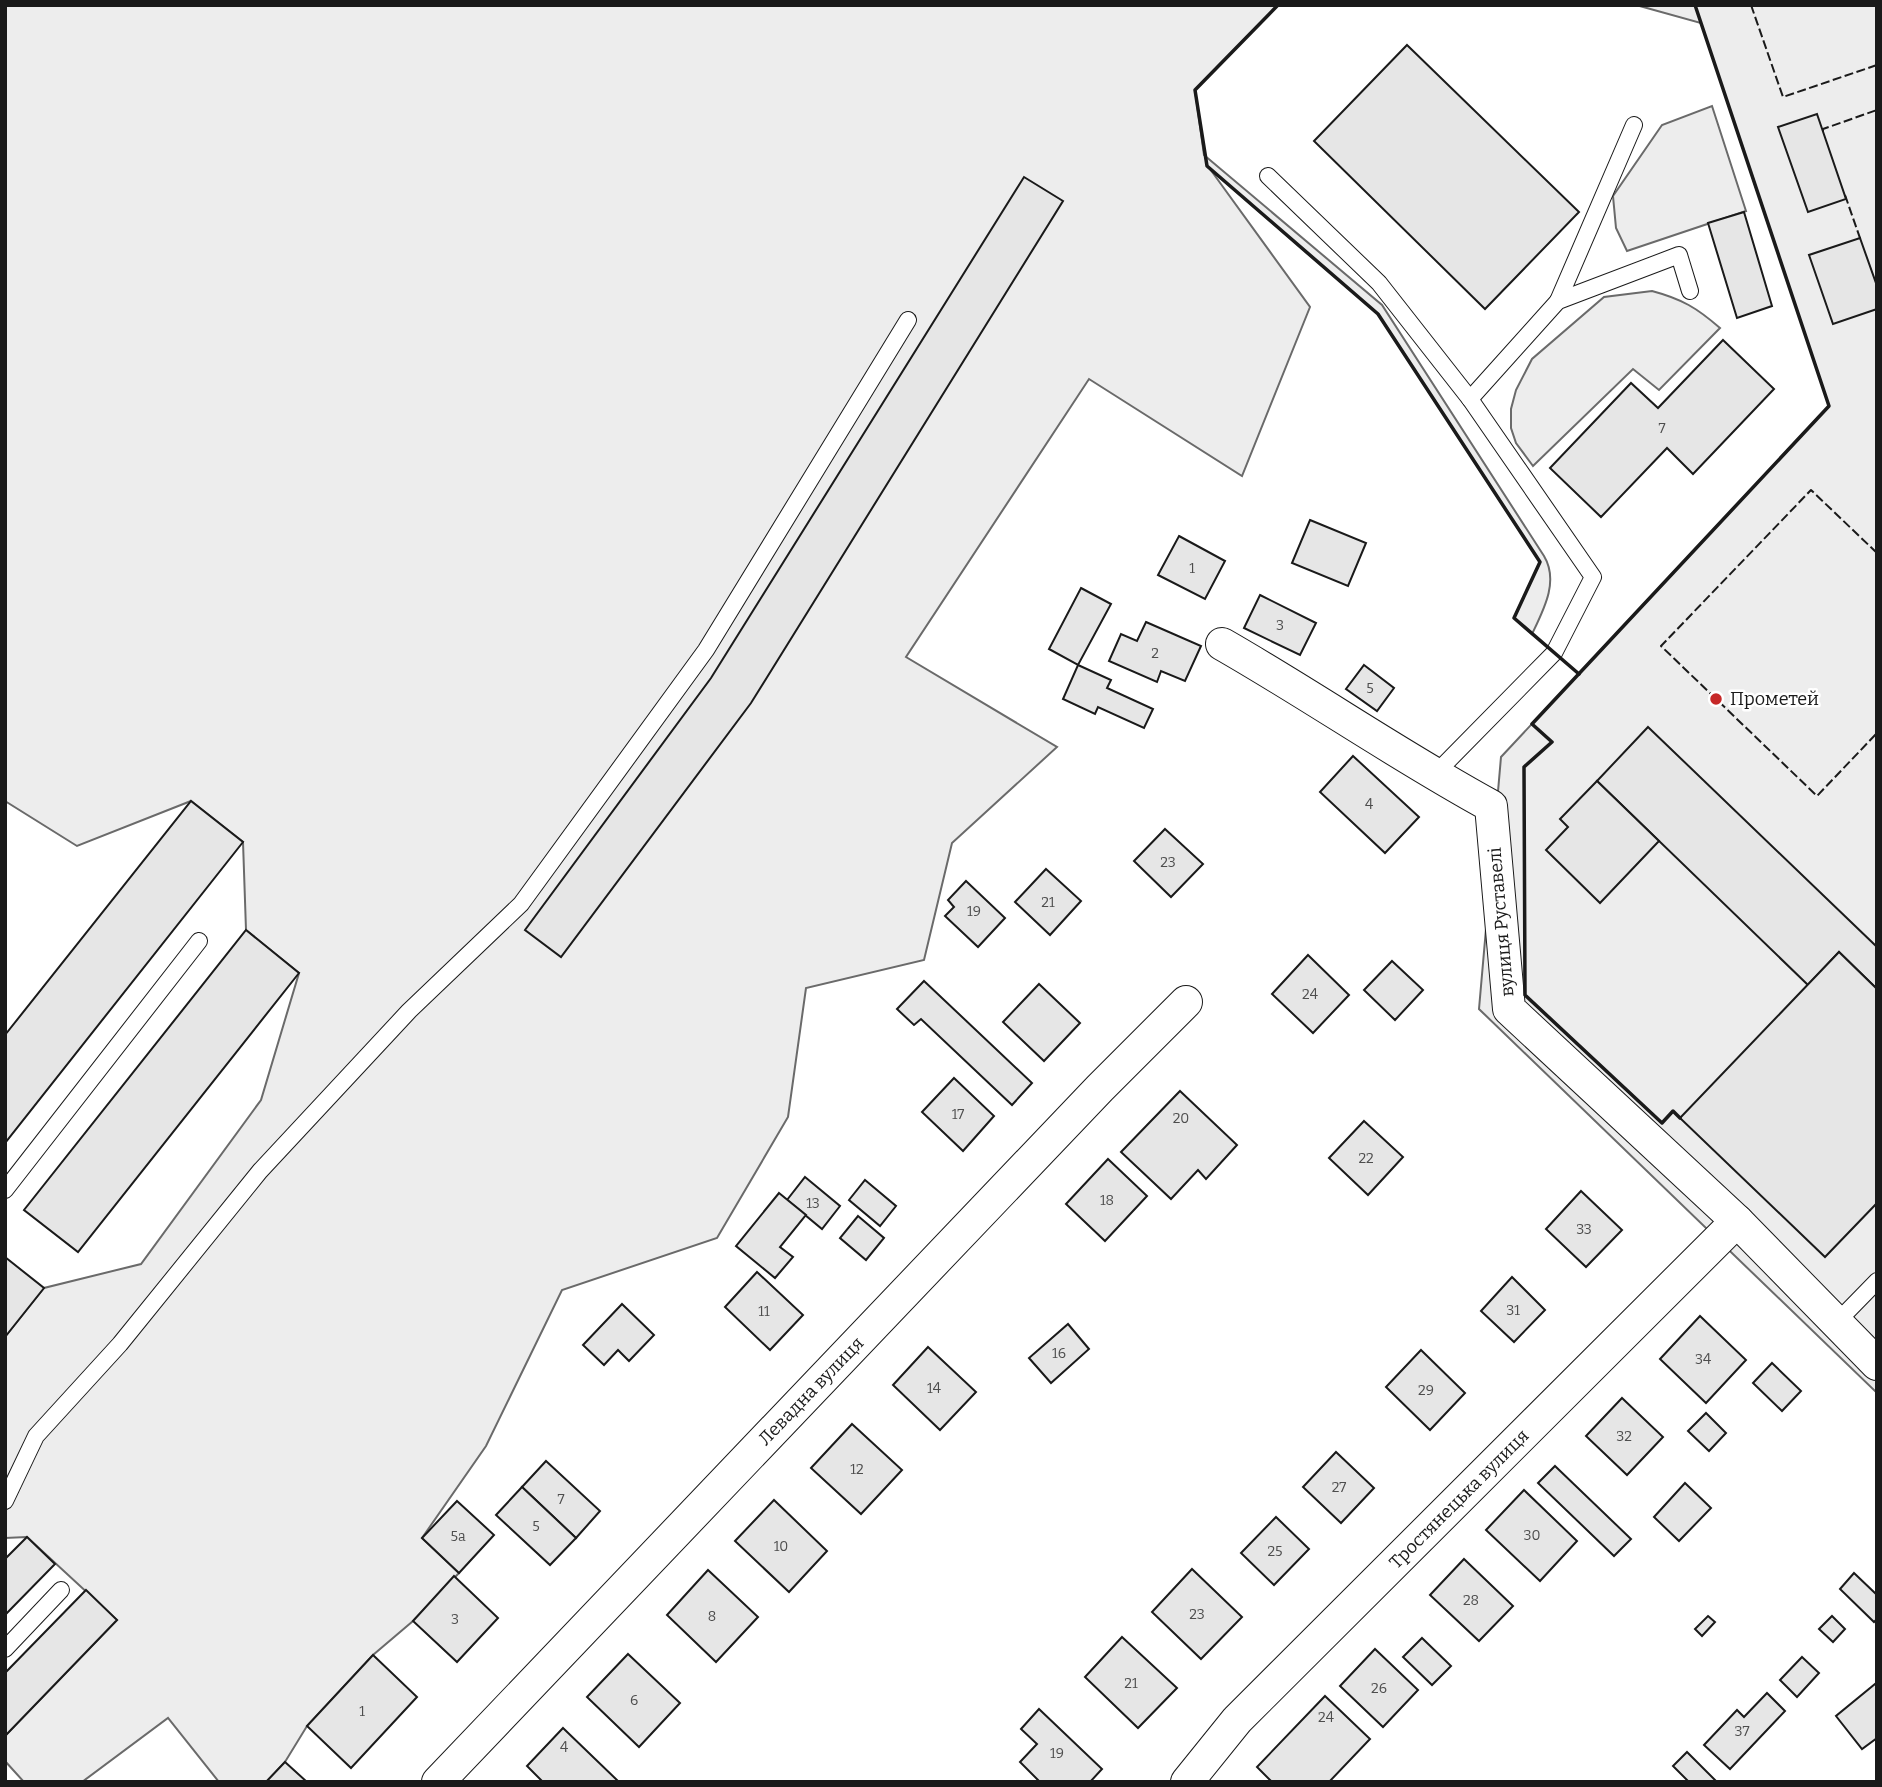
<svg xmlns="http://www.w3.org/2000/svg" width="1882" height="1787" font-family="Bitter,serif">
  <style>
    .green { fill: #ededed; stroke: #6a6a6a; stroke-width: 2 }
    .building { fill: #e6e6e6; stroke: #1a1a1a; stroke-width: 2 }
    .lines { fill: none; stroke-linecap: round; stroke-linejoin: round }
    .service-casing { stroke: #1a1a1a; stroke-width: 18 }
    .minor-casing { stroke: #1a1a1a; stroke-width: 34 }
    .service { stroke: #fff; stroke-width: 16 }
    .minor { stroke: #fff; stroke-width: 32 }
    .fence { stroke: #1a1a1a; stroke-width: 2; stroke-dasharray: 9 3.5; stroke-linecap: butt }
    .wall { stroke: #1a1a1a; stroke-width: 3.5 }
    .poi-dot { fill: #c62828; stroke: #fff; stroke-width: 2.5 }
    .labels { text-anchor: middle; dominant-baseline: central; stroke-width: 5; stroke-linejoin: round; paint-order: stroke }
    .number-label { font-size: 14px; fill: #4d4d4d }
    .poi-label { font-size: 18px; fill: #1a1a1a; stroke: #fff; text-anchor: start }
    .street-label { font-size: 18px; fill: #1a1a1a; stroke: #fff }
  </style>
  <rect width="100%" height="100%" fill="#fff"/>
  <g class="green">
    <path d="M5,5H1278L1195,90L1204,155L1382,305L1544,556C1559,581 1544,609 1532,634L1514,618L1540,562L1378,314L1210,169L1310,307L1242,476L1089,379L906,657L1057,747L952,843L924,960L806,988L788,1117L717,1238L562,1290L486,1446L422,1538L459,1573L413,1621L373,1655L307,1726L285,1762L266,1782H219L168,1718L82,1782H24L5,1761V1736L117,1620L27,1537L5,1538V1337L44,1288L141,1264L261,1100L299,973L246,930L243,842L191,801L77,846L5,801Z"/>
    <path d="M1636,5H1877V1393L1479,1009L1501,757L1829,406L1701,23Z"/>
    <path d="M1712,106L1746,211L1627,251L1616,228L1613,196L1662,125Z"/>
    <path d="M1652,291C1682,299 1697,308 1720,328L1659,390L1633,369L1533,466L1516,443L1511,428V409L1516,390L1532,359L1604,297Z"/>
  </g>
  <g class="building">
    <path d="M1407,45L1579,212L1485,309L1314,141Z"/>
    <path d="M1817,114L1846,199L1808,212L1778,127Z"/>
    <path d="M1024,177L1063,201L751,703L561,957L525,930L711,678Z"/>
    <path d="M1744,212L1772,306L1737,318L1708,223Z"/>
    <path d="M1860,238L1877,286V309L1833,324L1809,255Z"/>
    <path d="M1723,340L1774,389L1693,474L1667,448L1601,517L1550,468L1631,383L1658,408Z"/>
    <path d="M1310,520L1366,543L1348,586L1292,563Z"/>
    <path d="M1179,536L1225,561L1205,599L1158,575Z"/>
    <path d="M1081,588L1111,604L1078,665L1049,649Z"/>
    <path d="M1260,595L1316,623L1300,655L1244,628Z"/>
    <path d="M1146,622L1201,646L1185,681L1161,671L1157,682L1109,661L1121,634L1137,641Z"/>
    <path d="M1078,665L1111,680L1107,688L1153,709L1144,728L1098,707L1095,714L1063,699Z"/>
    <path d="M1364,665L1394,688L1377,711L1346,689Z"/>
    <path d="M1648,727L1877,947V989L1839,952L1808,985L1597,781Z"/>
    <path d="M1353,756L1419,817L1385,853L1320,792Z"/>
    <path d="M1597,781L1659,841L1600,903L1546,850L1568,827L1560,819Z"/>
    <path d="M191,801L243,842L5,1143V1035Z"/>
    <path d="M1165,829L1203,864L1171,897L1134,861Z"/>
    <path d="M1046,869L1081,901L1050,935L1015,902Z"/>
    <path d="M966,881L1005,918L978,947L945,916L954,907L948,900Z"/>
    <path d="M246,930L299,973L78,1252L24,1210Z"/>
    <path d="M1839,952L1877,989V1203L1825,1257L1680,1118Z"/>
    <path d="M1308,955L1349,995L1313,1033L1272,994Z"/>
    <path d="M1392,961L1423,990L1395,1020L1364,990Z"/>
    <path d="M924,981L1032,1083L1012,1105L921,1019L914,1025L897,1009Z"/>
    <path d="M1039,984L1080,1023L1044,1061L1003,1022Z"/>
    <path d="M954,1078L994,1116L963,1151L922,1112Z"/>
    <path d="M1180,1091L1237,1145L1206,1179L1198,1170L1171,1199L1121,1152Z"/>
    <path d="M1364,1121L1403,1157L1368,1195L1329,1158Z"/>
    <path d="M1108,1159L1147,1196L1105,1241L1066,1204Z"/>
    <path d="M805,1177L840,1206L822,1229L787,1200Z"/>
    <path d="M865,1180L896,1206L880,1226L849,1200Z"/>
    <path d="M1581,1191L1622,1230L1586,1267L1546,1229Z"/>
    <path d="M779,1193L806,1215L780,1247L793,1257L775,1278L736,1246Z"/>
    <path d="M858,1216L884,1238L866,1260L840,1238Z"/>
    <path d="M5,1257L44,1288L5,1337Z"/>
    <path d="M757,1272L803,1315L770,1350L725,1307Z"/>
    <path d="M1512,1277L1545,1310L1514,1342L1481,1311Z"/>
    <path d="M622,1304L654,1335L629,1361L618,1350L604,1365L583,1345Z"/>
    <path d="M1700,1316L1746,1360L1706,1403L1660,1359Z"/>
    <path d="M1068,1324L1089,1349L1051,1383L1029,1358Z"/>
    <path d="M928,1347L976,1392L940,1430L893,1385Z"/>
    <path d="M1421,1350L1465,1393L1430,1430L1386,1387Z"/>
    <path d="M1772,1363L1801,1391L1782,1411L1753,1383Z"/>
    <path d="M1622,1398L1663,1437L1627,1475L1586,1436Z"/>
    <path d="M1706,1413L1726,1433L1709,1451L1688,1431Z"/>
    <path d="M852,1424L902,1470L861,1514L811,1468Z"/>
    <path d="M1336,1452L1374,1488L1341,1523L1303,1487Z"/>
    <path d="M546,1461L600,1511L576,1538L522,1487Z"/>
    <path d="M1555,1466L1631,1539L1614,1556L1538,1483Z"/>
    <path d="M1685,1483L1711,1508L1679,1541L1654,1517Z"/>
    <path d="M522,1487L576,1538L550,1565L496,1515Z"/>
    <path d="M1524,1490L1577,1541L1540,1581L1486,1530Z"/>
    <path d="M774,1500L827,1551L789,1592L735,1541Z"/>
    <path d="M457,1501L494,1535L459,1573L422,1538Z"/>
    <path d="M1276,1517L1309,1549L1274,1585L1241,1553Z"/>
    <path d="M27,1537L55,1564L5,1615V1559Z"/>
    <path d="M1464,1559L1513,1606L1479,1641L1430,1595Z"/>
    <path d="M1192,1569L1242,1617L1201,1659L1152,1612Z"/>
    <path d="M708,1570L758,1617L716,1662L667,1615Z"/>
    <path d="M1854,1573L1877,1595V1619L1874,1622L1840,1589Z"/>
    <path d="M454,1576L498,1618L457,1662L413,1621Z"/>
    <path d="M86,1590L117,1620L5,1736V1673Z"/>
    <path d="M1708,1616L1715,1622L1702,1636L1695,1629Z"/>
    <path d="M1832,1616L1845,1629L1833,1642L1819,1629Z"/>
    <path d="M1122,1637L1177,1688L1138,1728L1085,1677Z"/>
    <path d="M1422,1638L1451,1666L1432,1685L1403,1657Z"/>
    <path d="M1375,1649L1418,1690L1383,1727L1340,1686Z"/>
    <path d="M628,1654L680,1703L639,1747L587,1697Z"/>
    <path d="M373,1655L417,1697L351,1768L307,1726Z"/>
    <path d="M1802,1657L1819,1673L1797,1697L1780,1680Z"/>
    <path d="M1875,1684L1877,1687V1738L1862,1749L1836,1716Z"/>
    <path d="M1767,1693L1785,1711L1730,1769L1704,1745L1737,1710L1744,1717Z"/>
    <path d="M1325,1696L1370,1739L1329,1782H1272L1257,1767Z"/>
    <path d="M1039,1709L1102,1769L1090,1782H1040L1020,1762L1037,1744L1021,1729Z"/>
    <path d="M563,1728L619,1782H543L527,1766Z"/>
    <path d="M1687,1752L1717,1782H1689L1673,1766Z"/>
    <path d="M285,1762L307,1782H266Z"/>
  </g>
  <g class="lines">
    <g class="service-casing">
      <g id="service">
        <path d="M1268,176L1379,283L1470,399L1593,577L1554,653L1434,775"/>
        <path d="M1558,301L1634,125"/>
        <path d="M1470,399L1558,301L1679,255L1690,291"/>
        <path d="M5,1190L199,941"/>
        <path d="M1836,1323L1877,1281"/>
        <path d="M5,1501L36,1436L120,1344L260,1171L409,1011L521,904L706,650L908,320"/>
        <path d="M5,1649L61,1590"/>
      </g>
    </g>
    <g class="minor-casing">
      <g id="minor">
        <path d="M1222,644C1313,696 1399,756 1491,806L1509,1009L1737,1221L1877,1364"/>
        <path d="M438,1782L1100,1088L1186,1002"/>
        <path d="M1187,1782L1237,1720L1737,1221"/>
      </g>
    </g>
    <use href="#service" class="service"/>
    <use href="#minor" class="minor"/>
    <g class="fence">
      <path d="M1751,5L1783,97L1877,65"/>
      <path d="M1823,132V129L1877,110"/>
      <path d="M1845,195L1861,241"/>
      <path d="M1877,553L1811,490L1661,646L1817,796L1877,733"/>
    </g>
    <g class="wall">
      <path d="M1278,5L1195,90L1207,166L1378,314L1540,562L1514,618L1579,674"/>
      <path d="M1680,1118L1673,1111L1662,1123L1525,995L1524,767L1552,742L1532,724L1829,406L1695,5"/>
    </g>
  </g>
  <circle class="poi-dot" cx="1716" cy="699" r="7"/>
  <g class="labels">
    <g class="number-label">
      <text x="1662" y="428">7</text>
      <text x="1192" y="568">1</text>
      <text x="1280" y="625">3</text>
      <text x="1155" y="653">2</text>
      <text x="1370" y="688">5</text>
      <text x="1369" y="804">4</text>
      <text x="1168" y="862">23</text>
      <text x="1048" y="902">21</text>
      <text x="974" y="911">19</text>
      <text x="1310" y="994">24</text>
      <text x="958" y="1114">17</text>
      <text x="1181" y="1118">20</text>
      <text x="1366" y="1158">22</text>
      <text x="1107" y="1200">18</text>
      <text x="813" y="1203">13</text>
      <text x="1584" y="1229">33</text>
      <text x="1513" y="1310">31</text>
      <text x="764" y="1311">11</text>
      <text x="1059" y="1353">16</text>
      <text x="1703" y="1359">34</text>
      <text x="934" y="1388">14</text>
      <text x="1426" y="1390">29</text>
      <text x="1624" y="1436">32</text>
      <text x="857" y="1469">12</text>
      <text x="1339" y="1487">27</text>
      <text x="561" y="1499">7</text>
      <text x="536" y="1526">5</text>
      <text x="1532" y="1535">30</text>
      <text x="458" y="1536">5а</text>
      <text x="781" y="1546">10</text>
      <text x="1275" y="1551">25</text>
      <text x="1471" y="1600">28</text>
      <text x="1197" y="1614">23</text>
      <text x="712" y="1616">8</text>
      <text x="455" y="1619">3</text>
      <text x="1131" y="1683">21</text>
      <text x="1379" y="1688">26</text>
      <text x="634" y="1700">6</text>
      <text x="362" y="1711">1</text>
      <text x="1326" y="1717">24</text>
      <text x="1742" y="1731">37</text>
      <text x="564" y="1747">4</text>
      <text x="1057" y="1753">19</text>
    </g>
    <g class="poi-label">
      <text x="1730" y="699">Прометей</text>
    </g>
    <g class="street-label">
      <text transform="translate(1501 922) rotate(-95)">вулиця Руставелі</text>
      <text transform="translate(811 1391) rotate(-46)">Левадна вулиця</text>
      <text transform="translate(1459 1499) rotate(-45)">Тростянецька вулиця</text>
    </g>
  </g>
  <rect width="1882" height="1787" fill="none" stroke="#1a1a1a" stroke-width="14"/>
</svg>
